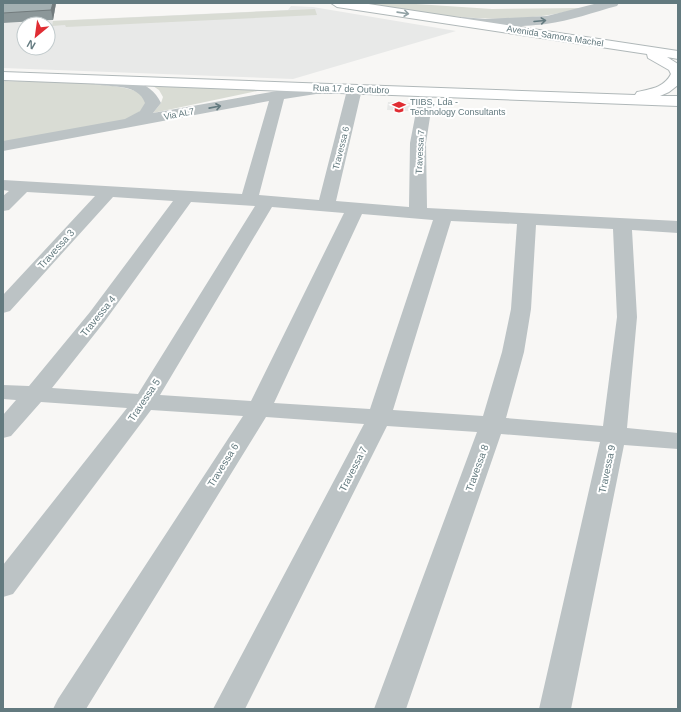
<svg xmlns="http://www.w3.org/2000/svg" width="681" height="712" font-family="Helvetica,sans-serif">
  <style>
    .built { fill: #e8e9e8; fill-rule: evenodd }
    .green { fill: #d9dcd4 }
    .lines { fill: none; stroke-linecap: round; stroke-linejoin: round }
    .major-casing { stroke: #b0b8b9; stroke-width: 2 }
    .minor { fill: #bcc3c5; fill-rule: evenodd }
    .major { fill: #fff; fill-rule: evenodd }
    .wall { fill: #8c9799 }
    .shaded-wall { fill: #727b7d }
    .building { fill: #a3b0b2; stroke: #727b7d }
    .oneway { stroke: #92a2a5 }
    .oneway2 { stroke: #637a7f }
    .labels { text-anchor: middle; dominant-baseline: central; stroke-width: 4; stroke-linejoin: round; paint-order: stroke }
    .far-street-label { font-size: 9px; fill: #637a7f; stroke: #fff }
    .far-poi-label { font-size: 9px; fill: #637a7f; stroke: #fff; text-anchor: start }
    .street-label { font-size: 10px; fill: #637a7f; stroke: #fff }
  </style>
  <rect width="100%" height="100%" fill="#f8f7f5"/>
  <g class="built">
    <path d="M291,6L313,7L456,31L293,79L3,68V23L288,10ZM24,24H48V48H24Z"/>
    <path d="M388,102L410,103L409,111L387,110Z"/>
  </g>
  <g class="green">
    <path d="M366,3H401L492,9L582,8C518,25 467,19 402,10C392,8 375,9 366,3Z"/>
    <path d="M315,9L317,15L66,27L65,25L52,26L53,21Z"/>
    <path d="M3,81C28,82 130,80 144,96C147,99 146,103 146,107L129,119L3,144Z"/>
    <path d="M150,84L267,89L153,113L161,103L163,97L159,90Z"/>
  </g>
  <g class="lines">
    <g class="major-casing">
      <path id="major" d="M331,3H362L678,51V59L667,57L678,64V85L669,92L660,96H678V106L3,80V72L635,95L637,92C650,89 664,88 671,74L669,70L648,58L647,54L337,7Z"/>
    </g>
    <g class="minor">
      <path d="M598,3H619L617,6C594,12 570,21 546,24C532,26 463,31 456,21L462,17L485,19L547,16Z"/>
      <path d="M100,77C123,78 150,79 161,103L153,113L277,91L316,86H360L362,89L336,201L409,207L410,143L420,91L422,88H432L434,91L426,143L427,208L678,221V233L632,230L637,317L627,428L678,433V449L624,445L571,709H539L600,442L501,434L406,709H374L477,432L387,426L245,709H213L364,424L266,417L86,709H53L58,699L243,416L151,410L13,594L3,597V565L127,408L41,402L11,436L3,438V415L16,400L3,399V385L29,386L90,312L173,201L113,197L10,311L3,313V295L95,196L27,192L9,210L3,211V196L9,191L3,190V180L242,194L269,101L3,151V141L125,119L140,111L145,103C138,83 112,88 95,84L93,81L95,78ZM316,94H346L319,200L259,195L284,99ZM191,202L255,206L138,394L52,388L105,321ZM272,207L344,213L251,401L160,395ZM362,214L433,220L370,409L274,403ZM451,221L517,224L511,309L502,352L483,416L393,410ZM536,225L613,229L617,317L603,426L506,418L524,352L531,309Z"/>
    </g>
    <use href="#major" class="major"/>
  </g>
  <path class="wall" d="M3,3H56L53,20L3,23Z"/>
  <path class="shaded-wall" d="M53,3H56L53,20L51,10Z"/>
  <path class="building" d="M3,3H53L51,10L3,13Z"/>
  <defs><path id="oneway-shaft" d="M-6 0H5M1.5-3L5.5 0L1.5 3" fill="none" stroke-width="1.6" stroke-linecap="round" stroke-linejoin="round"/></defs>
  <use class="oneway" href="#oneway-shaft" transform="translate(403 13) rotate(8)"/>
  <g class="oneway2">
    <use href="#oneway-shaft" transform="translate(540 21) rotate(-5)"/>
    <use href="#oneway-shaft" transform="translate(215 107) rotate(-11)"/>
  </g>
  <defs>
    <g id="school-bare" transform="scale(1.08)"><path d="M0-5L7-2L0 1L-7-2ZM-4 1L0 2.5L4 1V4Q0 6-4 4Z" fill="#e02d33" stroke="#fff" stroke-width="2.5" paint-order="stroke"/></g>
  </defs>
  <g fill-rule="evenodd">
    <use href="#school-bare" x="399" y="107"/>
  </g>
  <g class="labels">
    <g class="far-street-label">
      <text transform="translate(555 36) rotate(9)">Avenida Samora Machel</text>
      <text transform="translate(351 89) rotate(2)">Rua 17 de Outubro</text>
      <text transform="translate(179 114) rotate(-11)">Via AL7</text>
      <text transform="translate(341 148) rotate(-76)">Travessa 6</text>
      <text transform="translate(420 152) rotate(-87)">Travessa 7</text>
    </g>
    <g class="far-poi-label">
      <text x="410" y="102">TIIBS, Lda -<tspan x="410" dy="10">Technology Consultants</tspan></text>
    </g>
    <g class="street-label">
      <text transform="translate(56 249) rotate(-48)">Travessa 3</text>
      <text transform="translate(98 316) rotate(-51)">Travessa 4</text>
      <text transform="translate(144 400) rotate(-56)">Travessa 5</text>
      <text transform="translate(223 465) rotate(-58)">Travessa 6</text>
      <text transform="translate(477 468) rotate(-70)">Travessa 8</text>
      <text transform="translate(353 469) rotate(-63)">Travessa 7</text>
      <text transform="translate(607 469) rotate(-78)">Travessa 9</text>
    </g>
  </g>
  <rect width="681" height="712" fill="none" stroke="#637a7f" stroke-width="8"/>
  <g transform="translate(36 36) rotate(209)"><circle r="19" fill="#ffffff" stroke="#c1cacc"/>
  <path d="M0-3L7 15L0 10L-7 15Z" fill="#e02d33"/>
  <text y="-6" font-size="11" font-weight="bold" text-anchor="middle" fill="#637a7f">N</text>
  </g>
</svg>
